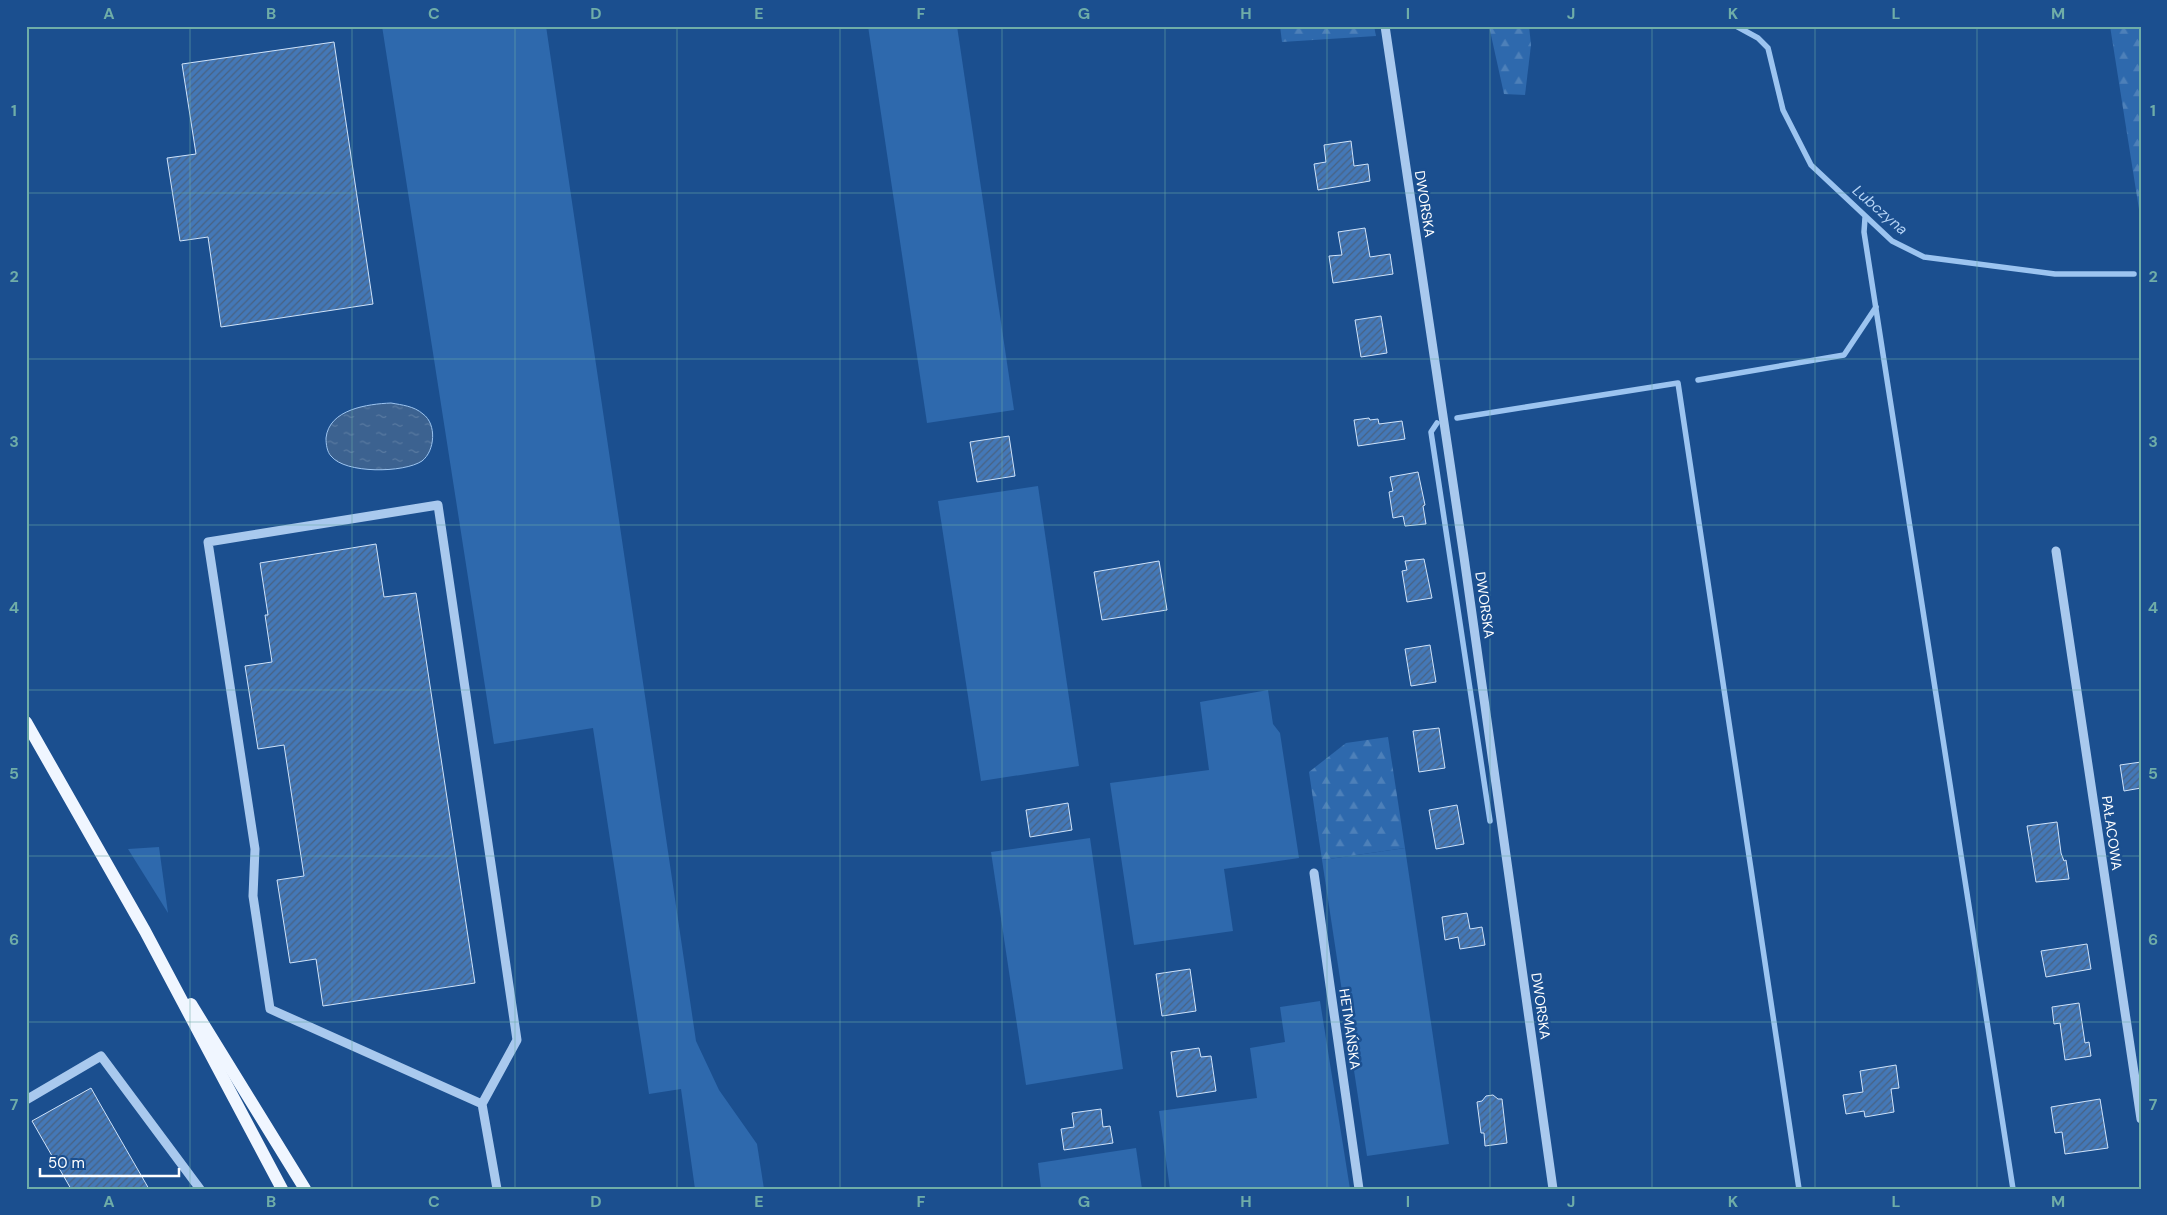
<svg xmlns="http://www.w3.org/2000/svg" width="2167" height="1215" font-family="'DM Sans',sans-serif">
  <style>
    .green { fill: #2e69ad }
    .forest { fill: url(#forest-firs) }
    .water { fill: url(#water-ripples); stroke: #9cc4f0 }
    .lines { fill: none; stroke-linecap: round; stroke-linejoin: round }
    .stream { stroke: #9cc4f0; stroke-width: 5.5 }
    .building { fill: url(#building-hatch); stroke: #cfe3fa }
    .minor { stroke: #a9c9ee; stroke-width: 9 }
    .major { stroke: #f0f6ff; stroke-width: 12 }
    .grid { fill: none; stroke: #6fada8; stroke-width: 1; stroke-opacity: 0.55 }
    .labels { text-anchor: middle; dominant-baseline: central; stroke-width: 5; stroke-linejoin: round; paint-order: stroke }
    .street-label { font-size: 14px; fill: #fff; stroke: #1b4f8f }
    .water-label { font-size: 15px; font-style: italic; fill: #b5d3f5; stroke: #1b4f8f }
    .neatline { fill: none; stroke: #6fada8; stroke-width: 2 }
    .grid-label { font-size: 16px; text-anchor: middle; font-weight: bold; fill: #6fada8 }
  </style>
  <defs>
    <pattern id="forest-firs" width="22" height="20" patternUnits="userSpaceOnUse" patternTransform="scale(1.25)"><rect width="22" height="20" fill="#2e69ad"/><path d="M5 1l3.5 6h-7zM16 11l3.5 6h-7z" fill="#4d80b9"/></pattern>
    <pattern id="water-ripples" width="26" height="14" patternUnits="userSpaceOnUse" patternTransform="scale(1.25)"><rect width="26" height="14" fill="#3c6290"/><path d="M2 4q2-2 4 0t4 0M15 11q2-2 4 0t4 0" fill="none" stroke="#597aa1"/></pattern>
    <pattern id="building-hatch" width="6" height="6" patternUnits="userSpaceOnUse" patternTransform="scale(1.25)"><rect width="6" height="6" fill="#4478b7"/><path d="M-1 1l2-2M0 6l6-6M5 7l2-2" fill="none" stroke="#486282"/></pattern>
  </defs>
  <rect width="100%" height="100%" fill="#1b4f8f"/>
  <g class="green">
    <path d="M382,26H546L696,1041L719,1090L757,1144L764,1189H695L681,1089L649,1094L593,728L494,744Z"/>
    <path d="M868,26H957L1014,410L927,423Z"/>
    <path d="M1038,486L1079,766L981,781L938,501Z"/>
    <path d="M1268,690L1273,724L1280,733L1299,858L1224,869L1233,931L1134,945L1110,783L1209,770L1200,702Z"/>
    <path d="M1090,838L1123,1069L1026,1085L991,852Z"/>
    <path d="M159,847L168,913L128,849Z"/>
    <path d="M1405,848L1449,1144L1367,1156L1322,860Z"/>
    <path d="M1320,1001L1350,1189H1170L1159,1111L1257,1098L1250,1048L1285,1042L1280,1007Z"/>
    <path d="M1136,1148L1142,1189H1041L1038,1163Z"/>
  </g>
  <g class="forest">
    <path d="M1280,26H1374L1376,36L1282,42Z"/>
    <path d="M1489,26H1529L1531,45L1525,95L1504,94Z"/>
    <path d="M2110,26H2141V222Z"/>
    <path d="M1388,737L1405,848L1322,860L1309,772L1346,743Z"/>
  </g>
  <path class="water" d="M391,403C402,405 414,406 423,414C437,424 435,451 422,461C404,473 345,474 331,456C327,452 326,444 326,438C329,409 368,404 391,403Z"/>
  <g class="lines">
    <g class="stream">
      <path d="M1736,26L1758,38L1768,48L1783,110L1811,165L1892,241L1924,257L2055,274H2134"/>
      <path d="M1865,218L1864,232L2013,1189"/>
      <path d="M1698,380L1844,355L1876,307"/>
      <path d="M1457,418L1678,383L1799,1189"/>
      <path d="M1437,423L1431,432L1490,821"/>
    </g>
  </g>
  <g class="building">
    <path d="M334,42L373,304L221,327L208,237L180,241L167,158L196,154L182,64Z"/>
    <path d="M1351,141L1354,166L1368,164L1370,181L1318,190L1314,164L1326,162L1324,145Z"/>
    <path d="M1365,228L1370,257L1390,254L1393,274L1333,283L1329,256L1342,255L1338,232Z"/>
    <path d="M1381,316L1387,353L1361,357L1355,320Z"/>
    <path d="M1369,418L1370,420L1378,419L1379,424L1402,421L1405,439L1358,446L1354,420Z"/>
    <path d="M1009,436L1015,476L977,482L970,442Z"/>
    <path d="M1418,472L1425,505L1423,506L1426,524L1405,526L1403,516L1393,518L1389,492L1393,491L1390,477Z"/>
    <path d="M376,544L384,597L416,593L475,983L323,1006L316,959L290,963L277,880L304,876L284,745L258,749L245,666L272,662L265,615H268L260,563Z"/>
    <path d="M1424,559L1432,598L1407,602L1402,571L1407,570L1405,561Z"/>
    <path d="M1159,561L1167,610L1102,620L1094,572Z"/>
    <path d="M1430,645L1436,682L1411,686L1405,649Z"/>
    <path d="M1439,728L1445,768L1419,772L1413,731Z"/>
    <path d="M2141,762V788L2124,791L2120,765Z"/>
    <path d="M1068,803L1072,830L1030,837L1026,810Z"/>
    <path d="M1457,805L1464,844L1436,849L1429,810Z"/>
    <path d="M2057,822L2061,853L2064,861L2066,860L2069,879L2036,882L2027,826Z"/>
    <path d="M1467,913L1470,929L1482,927L1485,945L1460,949L1458,937L1445,940L1442,917Z"/>
    <path d="M2087,944L2091,969L2046,977L2041,951Z"/>
    <path d="M1190,969L1196,1011L1162,1016L1156,974Z"/>
    <path d="M2079,1003L2085,1043L2089,1042L2091,1056L2065,1060L2060,1023L2054,1024L2052,1007Z"/>
    <path d="M1199,1048L1201,1057L1211,1056L1216,1091L1177,1097L1171,1052Z"/>
    <path d="M1896,1065L1899,1088L1891,1089L1894,1112L1865,1117L1864,1111L1846,1114L1843,1095L1863,1092L1860,1071Z"/>
    <path d="M91,1088L100,1104L149,1189H71L32,1121Z"/>
    <path d="M1493,1095L1498,1099H1502L1507,1143L1485,1146L1484,1133H1481L1477,1102L1482,1101L1486,1096Z"/>
    <path d="M2100,1099L2108,1148L2065,1154L2062,1132L2055,1133L2051,1107Z"/>
    <path d="M1101,1109L1103,1127L1110,1126L1113,1143L1064,1150L1061,1129L1074,1127L1072,1113Z"/>
  </g>
  <g class="lines">
    <g class="minor">
      <path d="M1385,26L1464,557L1553,1189"/>
      <path d="M2056,551L2141,1119"/>
      <path d="M1314,873L1359,1189"/>
      <path d="M26,1100L101,1056L200,1189"/>
      <path d="M482,1104L270,1009L253,896L255,849L208,542L438,505L517,1040L482,1104L497,1189"/>
    </g>
    <g class="major">
      <path d="M26,722L145,931L282,1189"/>
      <path d="M191,1004L305,1189"/>
    </g>
  </g>
  <path class="grid" d="M190,26V1189M352,26V1189M515,26V1189M677,26V1189M840,26V1189M1002,26V1189M1165,26V1189M1327,26V1189M1490,26V1189M1652,26V1189M1815,26V1189M1977,26V1189M26,193H2141M26,359H2141M26,525H2141M26,690H2141M26,856H2141M26,1022H2141"/>
  <g class="labels">
    <g class="street-label">
      <text transform="translate(1425 204) rotate(81)">DWORSKA</text>
      <text transform="translate(1485 605) rotate(82)">DWORSKA</text>
      <text transform="translate(2112 833) rotate(82)">PAŁACOWA</text>
      <text transform="translate(1541 1006) rotate(82)">DWORSKA</text>
      <text transform="translate(1350 1029) rotate(82)">HETMAŃSKA</text>
    </g>
    <g class="water-label">
      <text transform="translate(1880 210) rotate(41)">Lubczyna</text>
    </g>
  </g>
  <rect width="2167" height="1215" fill="none" stroke="#1b4f8f" stroke-width="55"/>
  <path d="M40 1168v8h139v-8" fill="none" stroke="#ffffff" stroke-width="2.5"/>
  <text x="48" y="1168" font-size="15" fill="#ffffff" stroke="#1b4f8f" stroke-width="4" paint-order="stroke">50 m</text>
  <rect x="28" y="28" width="2112" height="1160" class="neatline"/>
  <g class="grid-label">
    <text x="109" y="19">A</text>
    <text x="271" y="19">B</text>
    <text x="434" y="19">C</text>
    <text x="596" y="19">D</text>
    <text x="759" y="19">E</text>
    <text x="921" y="19">F</text>
    <text x="1084" y="19">G</text>
    <text x="1246" y="19">H</text>
    <text x="1408" y="19">I</text>
    <text x="1571" y="19">J</text>
    <text x="1733" y="19">K</text>
    <text x="1896" y="19">L</text>
    <text x="2058" y="19">M</text>
    <text x="14" y="116">1</text>
    <text x="2153" y="116">1</text>
    <text x="14" y="282">2</text>
    <text x="2153" y="282">2</text>
    <text x="14" y="447">3</text>
    <text x="2153" y="447">3</text>
    <text x="14" y="613">4</text>
    <text x="2153" y="613">4</text>
    <text x="14" y="779">5</text>
    <text x="2153" y="779">5</text>
    <text x="14" y="945">6</text>
    <text x="2153" y="945">6</text>
    <text x="14" y="1110">7</text>
    <text x="2153" y="1110">7</text>
    <text x="109" y="1207">A</text>
    <text x="271" y="1207">B</text>
    <text x="434" y="1207">C</text>
    <text x="596" y="1207">D</text>
    <text x="759" y="1207">E</text>
    <text x="921" y="1207">F</text>
    <text x="1084" y="1207">G</text>
    <text x="1246" y="1207">H</text>
    <text x="1408" y="1207">I</text>
    <text x="1571" y="1207">J</text>
    <text x="1733" y="1207">K</text>
    <text x="1896" y="1207">L</text>
    <text x="2058" y="1207">M</text>
  </g>
</svg>
